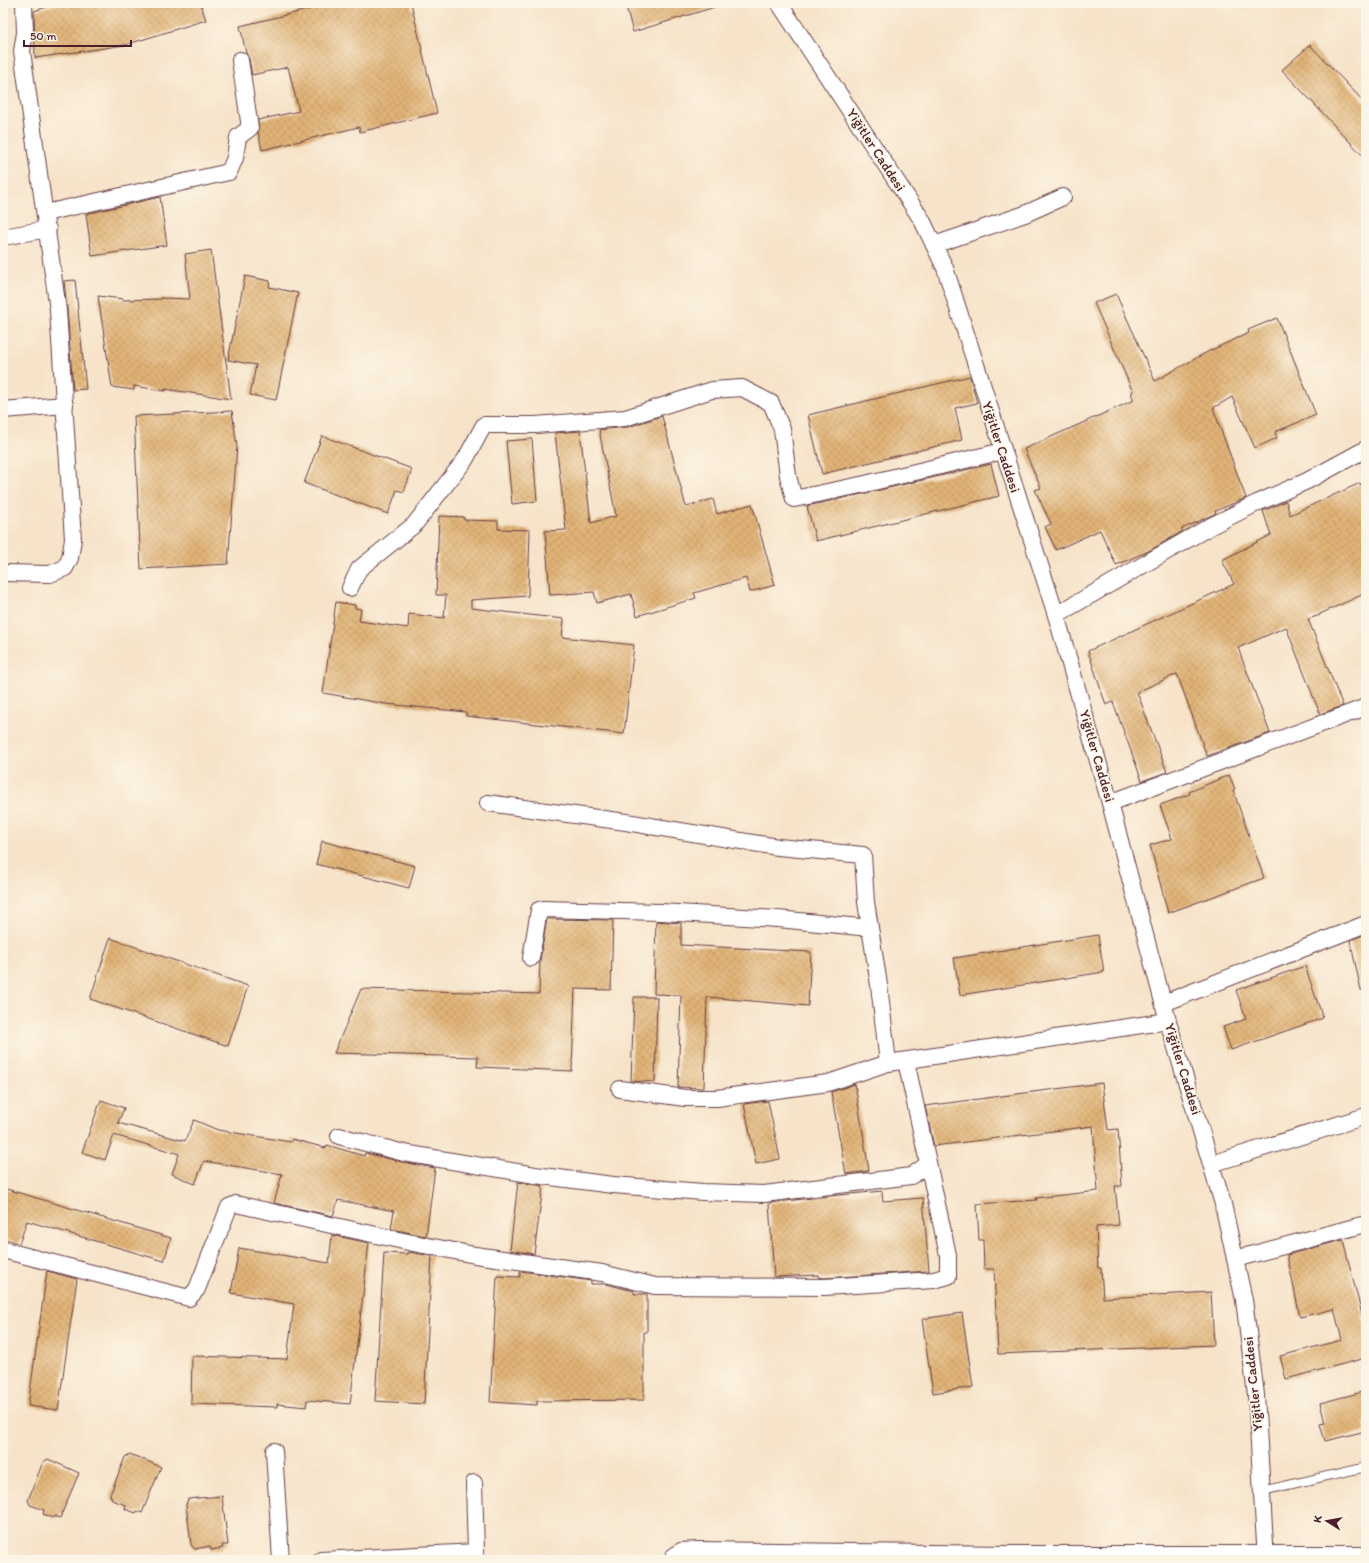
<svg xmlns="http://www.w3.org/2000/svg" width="1369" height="1563" font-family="Itim,sans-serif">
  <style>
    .building { fill: url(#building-cross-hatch) }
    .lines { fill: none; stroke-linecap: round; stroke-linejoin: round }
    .service-casing { stroke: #643c43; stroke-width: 10 }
    .minor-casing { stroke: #643c43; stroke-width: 18 }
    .service { stroke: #fff; stroke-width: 8 }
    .minor { stroke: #fff; stroke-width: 16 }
    .labels { text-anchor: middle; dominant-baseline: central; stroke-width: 3.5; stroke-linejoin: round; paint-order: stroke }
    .street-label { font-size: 14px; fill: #4a1f2b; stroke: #fcf5e5 }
  </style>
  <defs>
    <pattern id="building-cross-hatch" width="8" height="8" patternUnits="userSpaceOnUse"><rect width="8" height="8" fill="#e1b477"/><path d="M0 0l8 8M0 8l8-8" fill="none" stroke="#c39a67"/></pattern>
  </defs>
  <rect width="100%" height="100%" fill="#fcf5e5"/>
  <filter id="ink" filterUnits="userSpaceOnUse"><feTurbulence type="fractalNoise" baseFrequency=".025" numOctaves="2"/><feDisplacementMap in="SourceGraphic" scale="8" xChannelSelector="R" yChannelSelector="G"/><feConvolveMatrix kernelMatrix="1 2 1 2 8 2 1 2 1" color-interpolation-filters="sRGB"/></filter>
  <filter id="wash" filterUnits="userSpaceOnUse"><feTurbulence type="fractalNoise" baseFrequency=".012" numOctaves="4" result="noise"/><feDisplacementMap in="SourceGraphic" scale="16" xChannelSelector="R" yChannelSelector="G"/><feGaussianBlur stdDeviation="0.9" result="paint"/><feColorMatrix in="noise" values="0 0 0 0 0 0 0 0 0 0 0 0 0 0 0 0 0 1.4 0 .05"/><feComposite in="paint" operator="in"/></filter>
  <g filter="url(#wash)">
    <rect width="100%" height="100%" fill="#f6e3c9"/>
    <g id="blocks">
      <g class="building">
        <path d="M60,3H200L206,20L125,45L35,58L34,11Z"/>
        <path d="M336,3H411L437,113L360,132L359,127L262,150L258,132V120L299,111L288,67L252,75L249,59L246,53L240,26Z"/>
        <path d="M625,3H718V6L633,32Z"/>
        <path d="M1310,45L1366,104V159L1282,70Z"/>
        <path d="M160,197L167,245L92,256L86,214Z"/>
        <path d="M211,250L231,399L165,389L166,391L134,386V390L112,387L98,296L123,299V300L161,299V298L190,299L185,254Z"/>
        <path d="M245,276L270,281L269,287L298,293L276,400L250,395L256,365L228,360Z"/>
        <path d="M75,280L86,389L73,390L67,309L64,281Z"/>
        <path d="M1116,294L1155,381L1209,351L1249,333L1248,330L1277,318L1316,415L1275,432L1277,438L1255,448L1232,397L1213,408L1246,498L1215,511L1216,513L1201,520L1198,522L1181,529L1183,531L1149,551L1116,565L1100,530L1056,550L1045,527L1051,524L1035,490L1041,488L1024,449L1134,400L1131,394L1133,392L1094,303Z"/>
        <path d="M970,376L977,403L955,408L962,440L822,474L808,415Z"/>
        <path d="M232,411L237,446L228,564L141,569L134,416Z"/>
        <path d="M662,416L686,507L713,499L717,514L752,504L775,585L750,592L746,578L694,593L696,598L637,616L631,594L597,603L594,592L550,595L545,531L566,530L555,433L580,431L591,523L616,516L599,430L628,427Z"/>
        <path d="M322,436L412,469L404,492L397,490L388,514L304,483Z"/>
        <path d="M532,439L537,501L512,504L506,441Z"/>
        <path d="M991,464L999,496L816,541L807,506L867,493Z"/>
        <path d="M1360,483L1366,494V593L1320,614V615L1308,619L1343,706L1320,714L1286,627L1238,648L1270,733L1207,756L1177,674L1137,692L1167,772L1142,781L1113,702L1106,705L1088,651L1234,584L1222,560L1271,535L1263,511L1286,501L1290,515Z"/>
        <path d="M439,516L464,517V520L498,521V529L530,530L528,596L471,600V608L564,619L562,637L634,645L624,734L466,716V712L386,704L323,693L336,602L355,605V608L361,609L359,621L408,628L409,614L444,618L446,595H436Z"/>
        <path d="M1229,775L1235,789L1233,790L1264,878L1168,913L1150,845L1172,839L1160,805L1190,794L1189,792Z"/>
        <path d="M322,841L415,866L409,888L316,864Z"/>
        <path d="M547,919L613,920L611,990L575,989L572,1071L477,1067L478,1057L334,1053L361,989L539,994L540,960Z"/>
        <path d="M656,921L681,923V945L811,952L808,1006L707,997L704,1088L678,1087L681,995L654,994Z"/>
        <path d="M1366,934V990H1361L1350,940Z"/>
        <path d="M1098,935L1104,972L960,995L954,958Z"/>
        <path d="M110,938L248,986L228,1046L90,999Z"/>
        <path d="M1305,966L1323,1018L1231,1050L1223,1027L1246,1019L1236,990Z"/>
        <path d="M634,997H657L655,1082L631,1081Z"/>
        <path d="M1102,1083L1108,1130L1118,1129L1122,1186H1115L1119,1225L1096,1227L1098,1268H1101L1103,1298L1211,1292L1214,1345L998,1354L994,1269H984L983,1240H979L977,1204L1037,1200L1036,1198L1098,1191L1093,1126L934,1146L925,1106Z"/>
        <path d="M855,1084L869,1171L846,1174L831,1092Z"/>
        <path d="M101,1100L124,1108L118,1123L185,1141L194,1120L218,1130L291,1142L292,1139L326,1148L327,1145L364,1156L365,1153L402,1162L435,1168L426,1236L391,1229L394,1211L338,1200L333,1216L274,1203L282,1174L204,1161L195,1184L172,1174L179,1154L114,1135L105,1160L82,1152Z"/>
        <path d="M768,1101L780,1159L756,1164L744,1104Z"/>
        <path d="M518,1182L543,1186L534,1254L510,1250Z"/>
        <path d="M3,1188L171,1238L164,1261L27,1221L19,1244L3,1238Z"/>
        <path d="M882,1191L883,1201L923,1198L929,1271L824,1278L818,1277V1275L774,1277L769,1203L829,1196Z"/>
        <path d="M332,1235L369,1243L350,1404L307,1400L306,1407L277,1404V1407L191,1404L192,1356L287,1359L294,1304L231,1293L239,1248L329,1263Z"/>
        <path d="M1343,1240L1366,1330V1358L1286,1379L1280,1356L1342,1340L1334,1309L1300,1317L1287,1255Z"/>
        <path d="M408,1252L432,1256L424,1404L375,1401L384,1253L407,1254Z"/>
        <path d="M47,1271L77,1279L58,1410L28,1406Z"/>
        <path d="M520,1271L591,1281V1284H606L634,1291V1294H647V1332H644V1400L537,1401V1405L490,1402L497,1276L520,1277Z"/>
        <path d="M962,1313L973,1387L933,1393L922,1319Z"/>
        <path d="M1366,1391V1431L1325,1441L1320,1424L1325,1423L1320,1403Z"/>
        <path d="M130,1454L161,1467L142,1513L137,1511L136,1513L125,1509L126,1505L112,1500L110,1495L125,1457Z"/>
        <path d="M48,1459L79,1473L60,1518L55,1516L54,1518L43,1514L44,1510L30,1505L28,1500L43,1462Z"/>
        <path d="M222,1496L228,1545H222L223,1548L211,1550L210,1546L195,1549L191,1545L190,1536L186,1505L188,1499Z"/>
      </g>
    </g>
  </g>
  <g filter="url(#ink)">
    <use href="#blocks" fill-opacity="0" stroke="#643c43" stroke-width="1"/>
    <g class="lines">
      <g class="service-casing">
        <path id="service" d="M1262,1491L1366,1467"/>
      </g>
      <g class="minor-casing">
        <g id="minor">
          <path d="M779,3L922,220L945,268L1056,615L1110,803L1168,1021L1223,1204L1244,1300L1256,1395L1266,1560"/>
          <path d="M45,213L229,172L235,158L238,137L250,128L240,60"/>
          <path d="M3,237L48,229"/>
          <path d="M934,245L1025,214L1063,197"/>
          <path d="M3,410L65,405"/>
          <path d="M3,573L50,574L65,568L70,558L73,539L58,310L22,51L25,33L24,3"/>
          <path d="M350,588L359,569L414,525L465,460L484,425H535L625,418L712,390L742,388L771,403L782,429L788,476L794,499L865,484L1003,451"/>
          <path d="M1056,615L1211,526L1257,503L1307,481L1366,449"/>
          <path d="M488,803L626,822L778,847L863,855L866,902L879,985L888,1063"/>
          <path d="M1110,803L1366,707"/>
          <path d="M531,958L539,910L543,909L661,912L778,919L870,928"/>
          <path d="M1164,1003L1366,924"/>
          <path d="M620,1089L685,1098H717L828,1083L888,1063L1168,1021"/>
          <path d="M339,1136L404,1153L535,1175L613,1185L703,1192L764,1194L871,1181L911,1176L928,1164"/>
          <path d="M1211,1164L1366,1116"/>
          <path d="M3,1250L189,1298L197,1289L229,1207L236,1204L408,1242L475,1255L602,1273L655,1286L824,1287L934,1280L948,1276V1255L906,1061"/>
          <path d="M1235,1259L1366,1224"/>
          <path d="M274,1451L281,1560"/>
          <path d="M321,1560L476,1552L474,1483"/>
          <path d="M675,1560L674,1556L681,1551L698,1550L1009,1554H1366"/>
        </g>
      </g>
      <use href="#service" class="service"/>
      <use href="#minor" class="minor"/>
    </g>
  </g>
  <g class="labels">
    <g class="street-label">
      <text transform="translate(876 150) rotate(57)">Yiğitler Caddesi</text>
      <text transform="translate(1001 447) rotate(72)">Yiğitler Caddesi</text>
      <text transform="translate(1097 756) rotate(74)">Yiğitler Caddesi</text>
      <text transform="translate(1183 1069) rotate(73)">Yiğitler Caddesi</text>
      <text transform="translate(1253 1384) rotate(-96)">Yiğitler Caddesi</text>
    </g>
  </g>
  <rect width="1369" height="1563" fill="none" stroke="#fcf5e5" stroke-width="16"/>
  <g transform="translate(1327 1521) rotate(281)" stroke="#fcf5e5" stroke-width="3" paint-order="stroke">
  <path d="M0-3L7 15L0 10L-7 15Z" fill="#4a1f2b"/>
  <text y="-6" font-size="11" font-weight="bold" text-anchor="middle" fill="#4a1f2b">K</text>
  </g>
  <path d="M24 40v6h107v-6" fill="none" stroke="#4a1f2b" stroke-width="2"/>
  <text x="30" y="40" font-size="12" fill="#4a1f2b" stroke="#fcf5e5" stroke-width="3" paint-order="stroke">50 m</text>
</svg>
